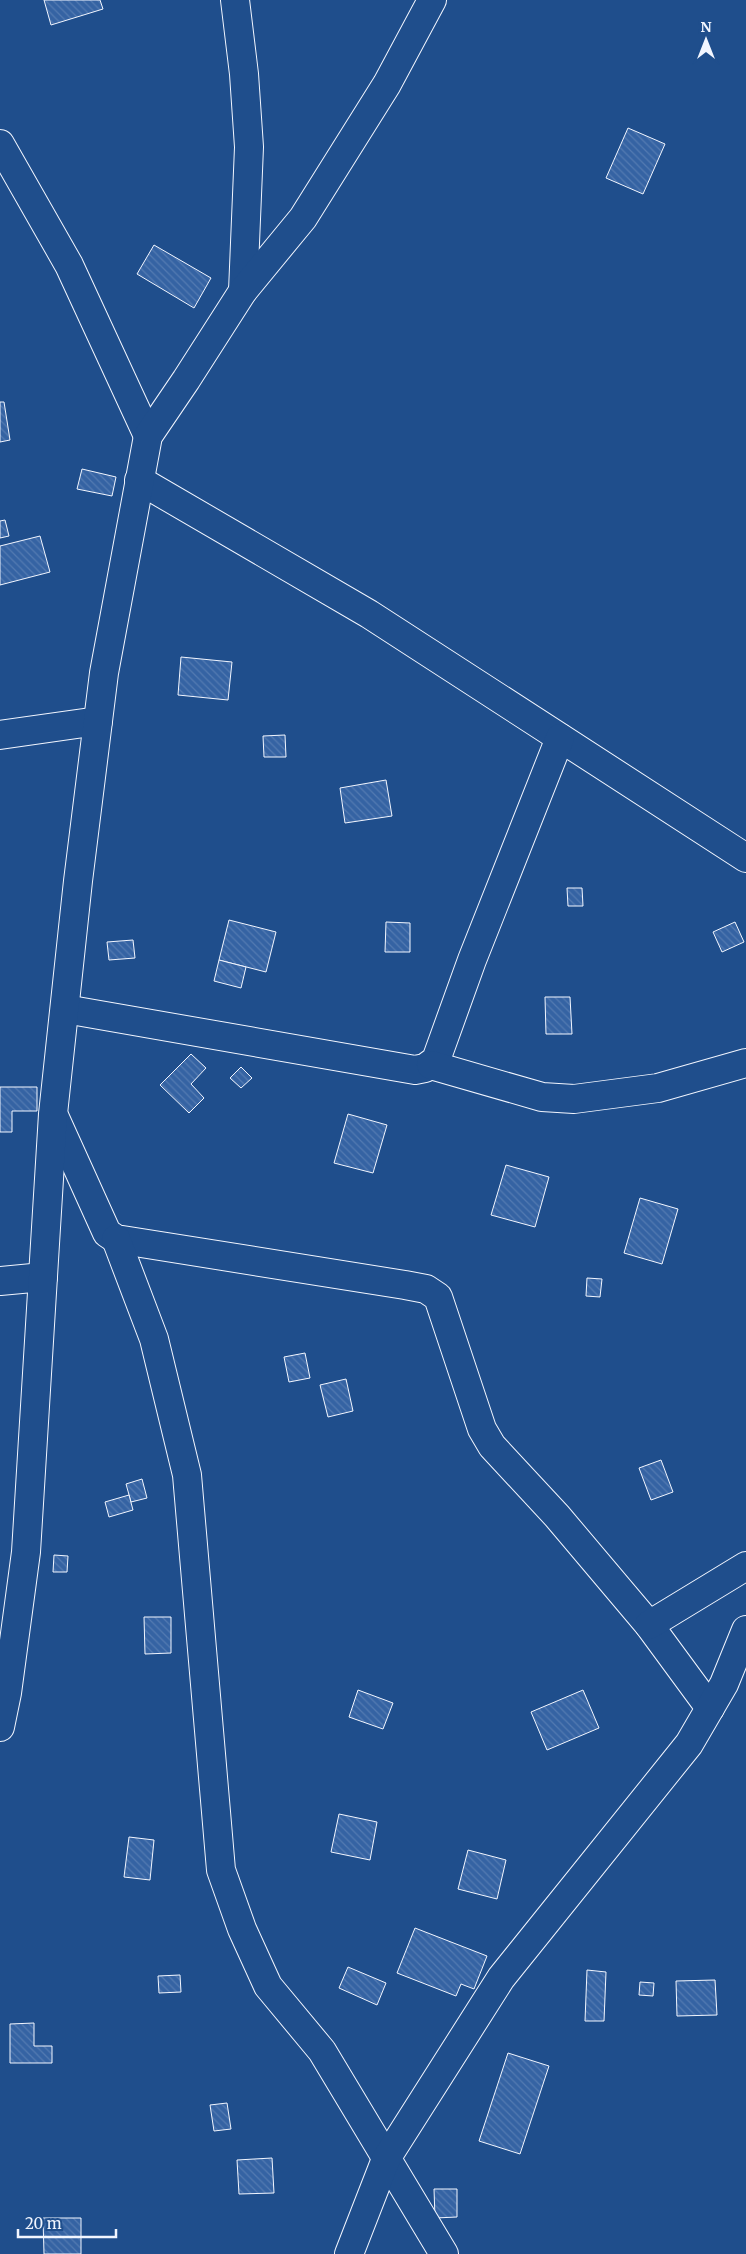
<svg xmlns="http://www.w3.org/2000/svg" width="746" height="2254" font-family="Merriweather,serif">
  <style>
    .building { fill: url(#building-back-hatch); stroke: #f2f6ff }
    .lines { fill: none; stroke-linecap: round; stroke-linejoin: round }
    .street-casing { stroke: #f2f6ff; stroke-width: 30 }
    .street { stroke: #1f4e8c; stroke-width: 28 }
  </style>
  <defs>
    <pattern id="building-back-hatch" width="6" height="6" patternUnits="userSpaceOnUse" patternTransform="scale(1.25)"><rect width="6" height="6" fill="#3563a3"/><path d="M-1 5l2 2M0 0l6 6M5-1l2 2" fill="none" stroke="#537ab1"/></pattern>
  </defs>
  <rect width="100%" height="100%" fill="#1f4e8c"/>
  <g class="building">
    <path d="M44,0H100L103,9L51,25Z"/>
    <path d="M628,128L665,144L643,194L606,178Z"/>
    <path d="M154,245L211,278L194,308L137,274Z"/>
    <path d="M0,402H4L10,440L0,442Z"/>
    <path d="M82,469L116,477L112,496L77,489Z"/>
    <path d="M5,520L9,536L0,538V521Z"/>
    <path d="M40,536L50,572L0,585V546Z"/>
    <path d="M181,657L232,662L228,700L178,695Z"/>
    <path d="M285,735L286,757H264L263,736Z"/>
    <path d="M386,780L392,816L345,823L340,788Z"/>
    <path d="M567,888H582L583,906H568Z"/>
    <path d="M229,920L276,932L266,972L219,960Z"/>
    <path d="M386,922L410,923V952H385Z"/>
    <path d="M735,922L744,942L722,952L713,932Z"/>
    <path d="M133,940L135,958L109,960L107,942Z"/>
    <path d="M219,960L246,967L241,988L214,981Z"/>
    <path d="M545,997H570L572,1034H546Z"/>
    <path d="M191,1054L206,1068L191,1084L204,1098L189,1113L160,1085Z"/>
    <path d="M241,1067L252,1078L241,1088L230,1078Z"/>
    <path d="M0,1087H37V1111H12V1132H0Z"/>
    <path d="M348,1114L387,1125L373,1173L334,1163Z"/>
    <path d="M506,1165L549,1177L535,1227L491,1215Z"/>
    <path d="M640,1198L678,1209L662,1264L624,1253Z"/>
    <path d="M587,1278L602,1279L600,1297L586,1296Z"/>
    <path d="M305,1353L310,1378L289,1382L284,1357Z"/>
    <path d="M346,1379L353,1411L328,1417L320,1385Z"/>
    <path d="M661,1460L673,1492L651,1500L639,1468Z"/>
    <path d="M142,1479L147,1498L131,1502L126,1484Z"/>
    <path d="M129,1495L133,1510L109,1517L105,1502Z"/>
    <path d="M54,1555L68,1556L67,1572H53Z"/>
    <path d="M144,1617H171V1653L145,1654Z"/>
    <path d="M358,1690L393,1703L383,1729L349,1717Z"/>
    <path d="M583,1690L599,1728L547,1750L531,1712Z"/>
    <path d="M339,1814L377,1822L370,1860L331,1852Z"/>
    <path d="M129,1837L154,1840L150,1880L124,1877Z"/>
    <path d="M468,1850L506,1860L497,1899L458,1889Z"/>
    <path d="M415,1928L487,1956L474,1989L461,1984L456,1996L397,1973Z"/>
    <path d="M348,1967L386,1983L377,2005L339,1988Z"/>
    <path d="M587,1970L606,1972L604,2021H585Z"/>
    <path d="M180,1975L181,1992L159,1993L158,1976Z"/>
    <path d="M715,1980L717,2015L677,2016L676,1981Z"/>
    <path d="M640,1982L654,1983L653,1996L639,1995Z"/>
    <path d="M34,2023V2046H52V2063H10V2024Z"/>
    <path d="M508,2053L549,2066L520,2154L479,2141Z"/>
    <path d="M227,2103L231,2129L214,2131L210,2105Z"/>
    <path d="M272,2158L274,2193L239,2194L237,2160Z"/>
    <path d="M434,2189H457V2217L435,2218Z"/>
    <path d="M43,2218H81V2254H44Z"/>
  </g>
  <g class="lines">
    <g class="street-casing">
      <g id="street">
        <path d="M235,0L244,74L249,147L243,291"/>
        <path d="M0,144L69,265L148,436"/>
        <path d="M139,480L369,614L746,858"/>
        <path d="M0,735L98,721"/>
        <path d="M65,1009L415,1070L425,1068L436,1060L472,960L560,738"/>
        <path d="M431,1065L542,1097L574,1099L658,1088L746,1063"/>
        <path d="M55,1118L107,1233L116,1239L405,1285L426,1289L438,1297L482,1429L492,1446L557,1516L649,1625L710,1708"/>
        <path d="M116,1239L154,1339L187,1475L221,1870L242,1929L268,1986L322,2051L444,2254"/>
        <path d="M0,1281L43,1277"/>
        <path d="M649,1625L746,1566"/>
        <path d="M0,1727L7,1693L26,1552L53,1114L78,881L104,673L148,436L186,380L243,291L303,218L387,84L432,0"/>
        <path d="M349,2254L386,2159L501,1978L689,1744L724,1684L746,1630"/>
      </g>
    </g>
    <use href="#street" class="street"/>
  </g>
  <g transform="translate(706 40)" stroke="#1f4e8c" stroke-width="4" paint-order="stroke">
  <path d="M0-4L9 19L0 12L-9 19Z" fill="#f2f6ff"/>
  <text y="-8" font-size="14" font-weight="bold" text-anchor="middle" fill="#f2f6ff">N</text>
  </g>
  <path d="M18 2229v8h98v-8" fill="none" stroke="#f2f6ff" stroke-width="2.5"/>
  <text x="25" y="2229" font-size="15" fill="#f2f6ff" stroke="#1f4e8c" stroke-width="4" paint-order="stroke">20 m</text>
</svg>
